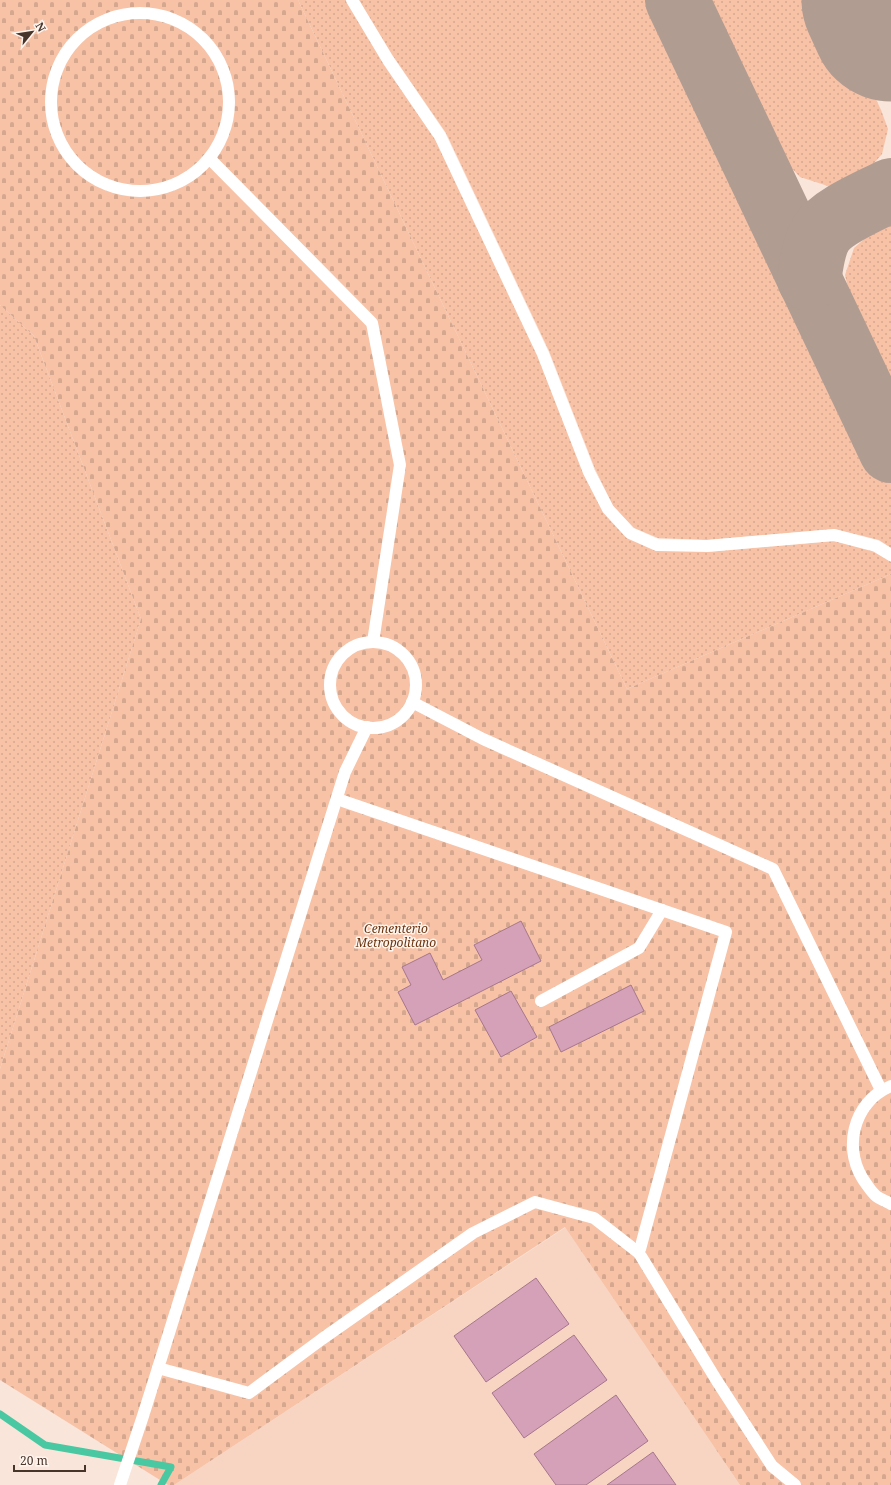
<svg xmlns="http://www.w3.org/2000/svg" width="891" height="1485" font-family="'Noto Serif',serif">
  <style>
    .built { fill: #f8d5c3 }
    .grass { fill: url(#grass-dots) }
    .cemetery { fill: url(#cemetery-stones) }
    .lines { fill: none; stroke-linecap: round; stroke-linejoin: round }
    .stream { stroke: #49c8a2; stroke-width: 7 }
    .taxiway { stroke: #b09c91; stroke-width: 64 }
    .runway { stroke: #b09c91; stroke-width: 159 }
    .building { fill: #d4a1b8; stroke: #a6768c }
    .service { stroke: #fff; stroke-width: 12 }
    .labels { text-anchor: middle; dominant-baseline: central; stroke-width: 3; stroke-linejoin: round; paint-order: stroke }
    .park-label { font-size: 12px; font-style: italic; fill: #6b340e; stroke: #fff5ef }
  </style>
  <defs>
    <pattern id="grass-dots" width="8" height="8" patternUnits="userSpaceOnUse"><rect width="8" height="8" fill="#f7c2a6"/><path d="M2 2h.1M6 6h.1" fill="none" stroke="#d5a78f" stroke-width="1.8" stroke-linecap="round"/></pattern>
    <pattern id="cemetery-stones" width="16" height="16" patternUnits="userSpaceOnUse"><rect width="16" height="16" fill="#f7c2a6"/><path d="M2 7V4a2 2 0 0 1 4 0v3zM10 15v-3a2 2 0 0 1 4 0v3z" fill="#d5a78f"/></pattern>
  </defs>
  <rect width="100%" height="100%" fill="#fae5da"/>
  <path class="built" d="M566,1227L740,1485H174Z"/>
  <g class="grass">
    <path d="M298,0H346L383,62L435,138L627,537L707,552L833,541L855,545L874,551L891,562V574L627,689L432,282Z"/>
    <path d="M359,0H653L881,480L891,476V548L879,540L835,529L707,540L658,538L634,528L613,506L595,469L549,351L446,133L393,56Z"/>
    <path d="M710,0H829L881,110L888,129L882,154L861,178L828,186L800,177L786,162Z"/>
    <path d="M891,225V382L851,301L845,275L854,248L876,229Z"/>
    <path d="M0,305L34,336L141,619L0,1069Z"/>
  </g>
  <path class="cemetery" d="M0,0H298L432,282L627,689L891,574V1485H740L565,1227L174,1485H168L0,1380V1069L141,619L34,336L0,305Z"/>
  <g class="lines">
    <path class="stream" d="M0,1414L45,1445L171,1467L161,1485"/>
    <g class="taxiway">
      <path d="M677,0L891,451"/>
      <path d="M809,279C812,264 813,247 821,234C832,216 872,200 891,190"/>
    </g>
    <path class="runway" d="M881,0L891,22"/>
  </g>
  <g class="building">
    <path d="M521,921L541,961L415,1025L398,992L411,985L402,967L430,953L443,980L482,960L474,945Z"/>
    <path d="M631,985L644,1011L561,1052L549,1027Z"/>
    <path d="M511,991L537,1037L501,1057L475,1010Z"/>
    <path d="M536,1278L569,1324L486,1382L454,1336Z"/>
    <path d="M574,1335L607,1380L524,1438L492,1393Z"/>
    <path d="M616,1395L648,1441L586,1485H556L534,1454Z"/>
    <path d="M653,1452L676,1485H607Z"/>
  </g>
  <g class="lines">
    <g class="service">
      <path d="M352,0L388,60L440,136L543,354L589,472L608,509L630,533L657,545L707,546L834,535L876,546L891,555"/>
      <circle cx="140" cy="102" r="89"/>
      <path d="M211,160L372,323L400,465L373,642"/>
      <circle cx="373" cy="685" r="43"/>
      <path d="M412,702L483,739L773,869L881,1090"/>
      <path d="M337,799L726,932L639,1253L717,1381L772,1466L795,1485"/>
      <path d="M541,1001L639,948L662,910"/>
      <path d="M891,1086C852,1102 841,1152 867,1185C869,1188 872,1192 875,1195C879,1199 886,1201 891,1204"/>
      <path d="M158,1368L249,1393L322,1339L473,1233L535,1202L594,1218L639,1253"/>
      <path d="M120,1485L143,1416L345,772L367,727"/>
    </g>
  </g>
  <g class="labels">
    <g class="park-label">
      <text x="396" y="928">Cementerio<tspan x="396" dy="14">Metropolitano</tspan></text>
    </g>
  </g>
  <g transform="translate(32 32) rotate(60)" stroke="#fff5ef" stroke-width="3" paint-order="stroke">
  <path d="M0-3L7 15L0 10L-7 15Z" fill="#48352a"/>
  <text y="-6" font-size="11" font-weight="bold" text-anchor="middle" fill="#48352a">N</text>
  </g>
  <path d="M14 1465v6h71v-6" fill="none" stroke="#48352a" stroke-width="2"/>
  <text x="20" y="1465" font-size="12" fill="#48352a" stroke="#fff5ef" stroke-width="3" paint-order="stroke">20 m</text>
</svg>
